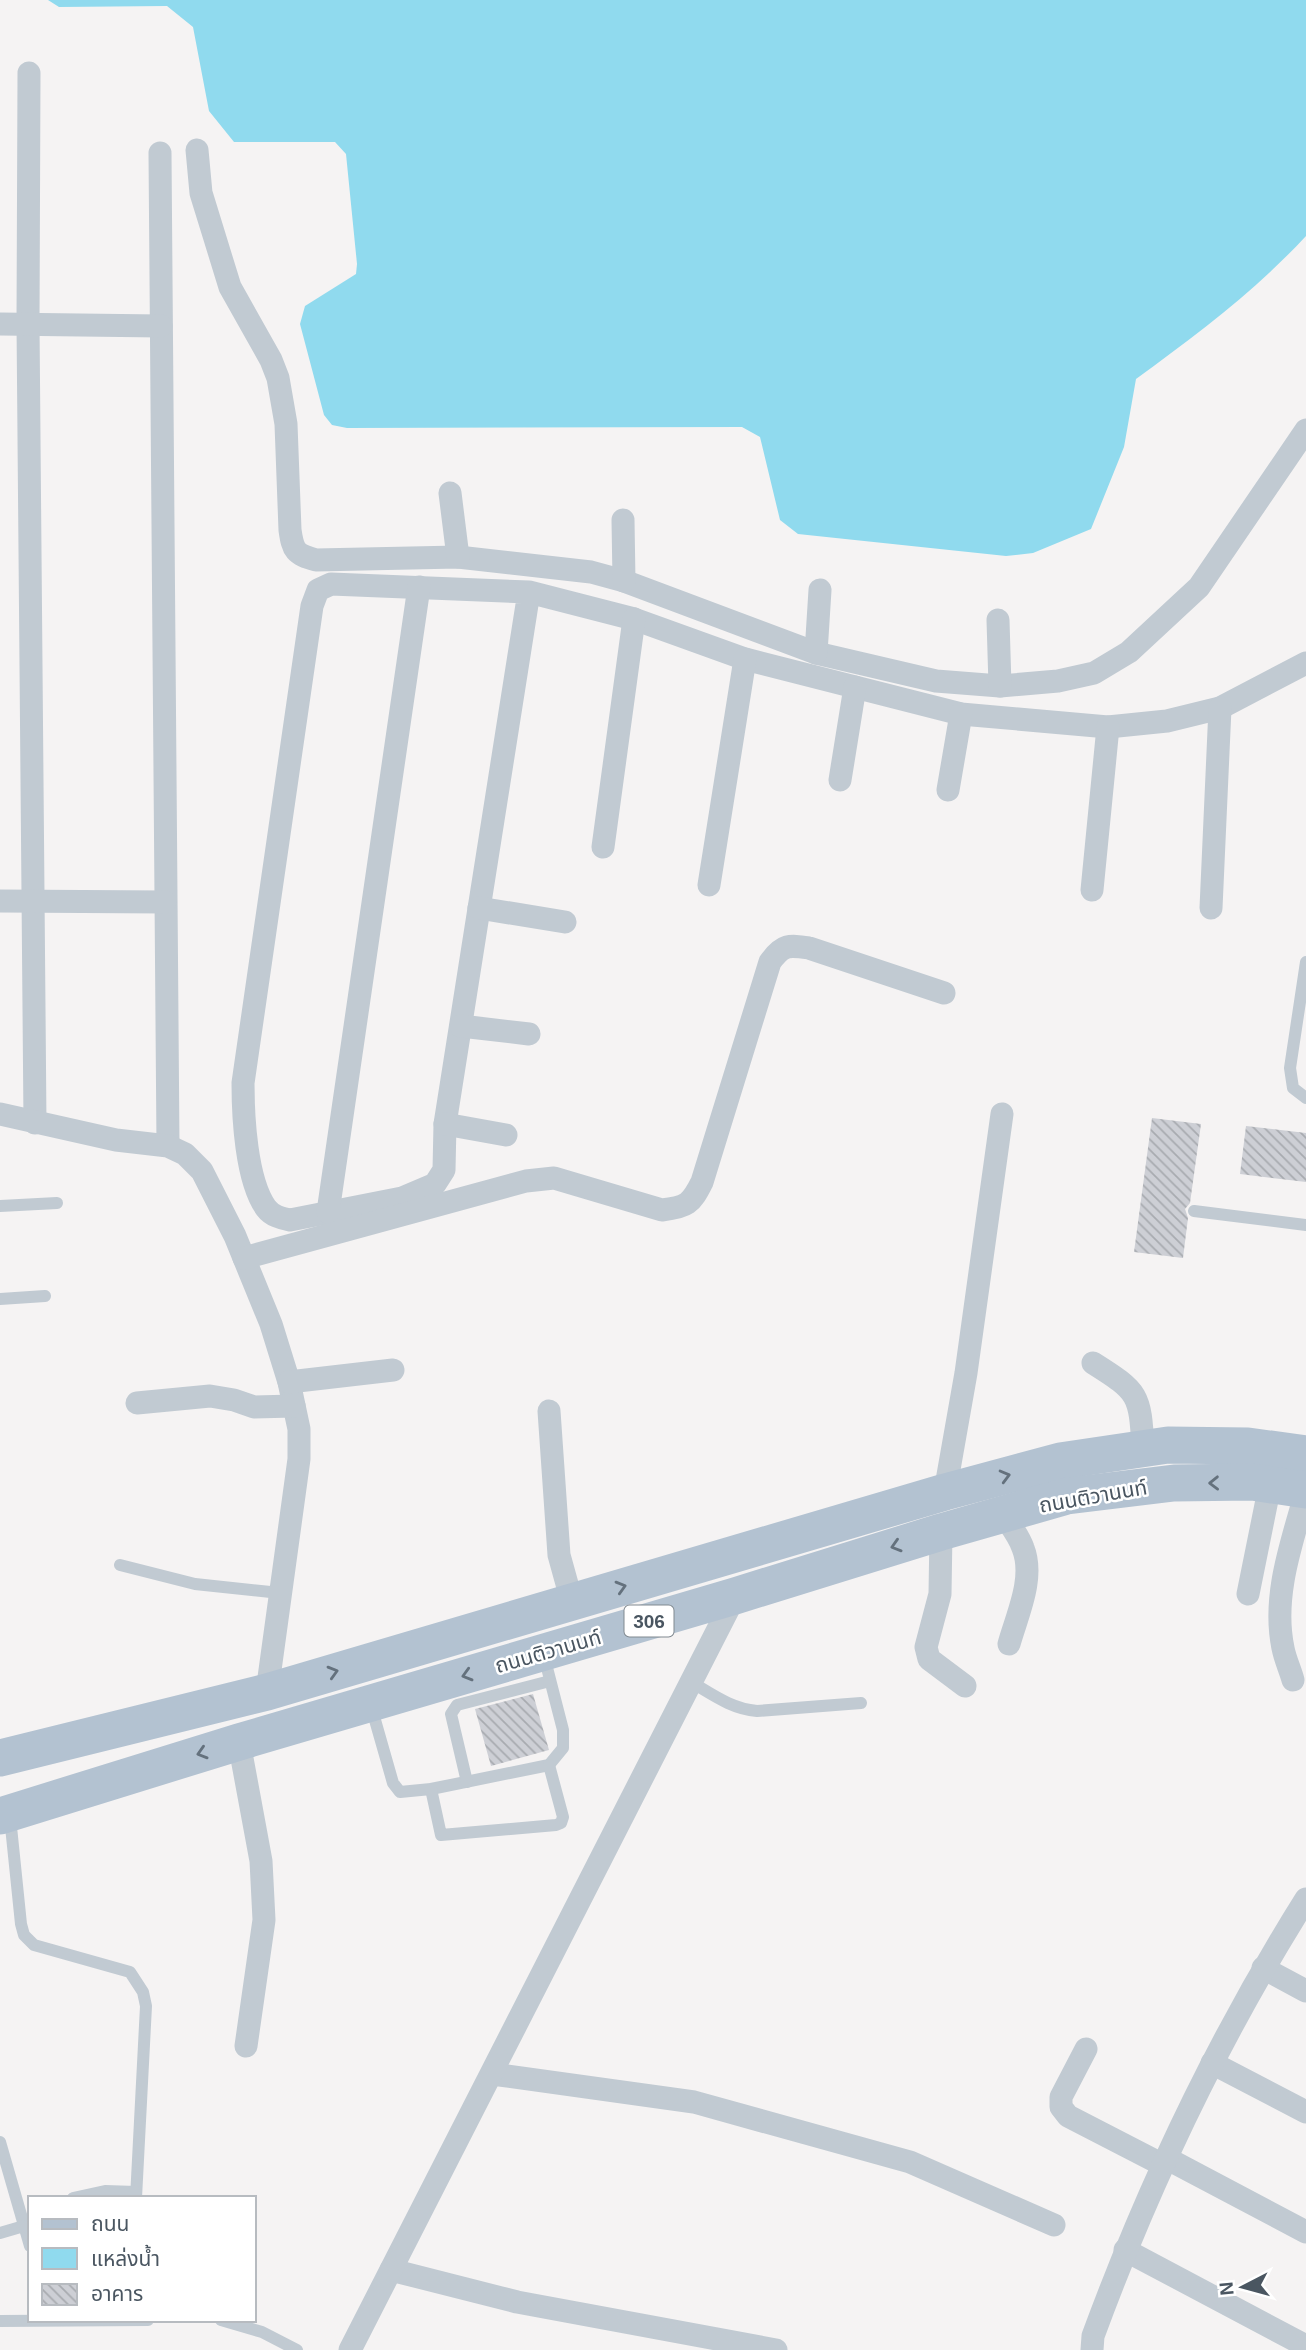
<svg xmlns="http://www.w3.org/2000/svg" width="1306" height="2350" font-family="Helvetica,'Noto Sans Thai',sans-serif">
  <style>
    .water { fill: #90daee }
    .building { fill: url(#building-back-hatch) }
    .lines { fill: none; stroke-linecap: round; stroke-linejoin: round }
    .service { stroke: #c1cad2; stroke-width: 12 }
    .minor { stroke: #c1cad2; stroke-width: 23 }
    .primary { stroke: #b3c2d1; stroke-width: 37 }
    .oneway { stroke: #64717d }
    .labels { text-anchor: middle; dominant-baseline: central; stroke-width: 5; stroke-linejoin: round; paint-order: stroke }
    .shield { fill: #fff; stroke: #808990; stroke-width: 2 }
    .shield-label { font-size: 19px; font-weight: bold; fill: #4a5661 }
    .street-label { font-size: 21px; fill: #4a5661; stroke: #fff }
  </style>
  <defs>
    <pattern id="building-back-hatch" width="6" height="6" patternUnits="userSpaceOnUse" patternTransform="scale(1.75)"><rect width="6" height="6" fill="#cdcfd5"/><path d="M-1 5l2 2M0 0l6 6M5-1l2 2" fill="none" stroke="#a8abb0"/></pattern>
  </defs>
  <rect width="100%" height="100%" fill="#f5f3f3"/>
  <path class="water" d="M48,0H1306V236C1254,292 1197,334 1136,379L1124,447L1091,529L1033,553L1006,556L798,534L780,520L760,437L742,427L347,428L332,425L324,415L300,324L305,306L356,274L357,264L346,154L335,142H234L209,111L193,27L167,6L59,7Z"/>
  <g class="building">
    <path d="M1152,1118L1201,1124L1190,1203L1185,1209L1188,1218L1183,1258L1134,1252Z"/>
    <path d="M1246,1126L1306,1133V1182L1240,1174Z"/>
    <path d="M533,1694L549,1750L491,1766L475,1709Z"/>
  </g>
  <g class="lines">
    <g class="service">
      <path d="M1306,962L1290,1068L1293,1088L1306,1098"/>
      <path d="M0,1206L57,1203"/>
      <path d="M1194,1211L1306,1225"/>
      <path d="M0,1299L45,1296"/>
      <path d="M120,1565L195,1584L280,1593"/>
      <path d="M691,1682C713,1695 732,1709 757,1711L861,1703"/>
      <path d="M371,1706L393,1783L400,1792L431,1789L549,1765L563,1748V1730L544,1656"/>
      <path d="M467,1782L451,1714L457,1705L550,1681"/>
      <path d="M431,1789L441,1835L556,1825L561,1823L563,1817L549,1765"/>
      <path d="M10,1817L21,1924L24,1935L34,1945L130,1972L143,1992L146,2006L136,2198"/>
      <path d="M0,2142L30,2246"/>
      <path d="M73,2198L105,2191L136,2192"/>
      <path d="M0,2233L24,2226"/>
      <path d="M221,2320L262,2332L297,2350"/>
      <path d="M0,2321L148,2320"/>
    </g>
    <g class="minor">
      <path d="M29,73L28,323L35,1123"/>
      <path d="M197,150L201,193L230,287L271,360L278,378L286,424L290,530C293,551 295,554 316,560L458,557L591,572L624,581L816,653L936,681L1000,686L1058,681L1094,673L1129,652L1199,587L1306,430"/>
      <path d="M160,153L168,1146"/>
      <path d="M0,324L161,326"/>
      <path d="M450,493L458,557"/>
      <path d="M623,520L624,581"/>
      <path d="M529,592L445,1124L444,1170L435,1184L402,1198L290,1220C281,1218 272,1216 266,1208C246,1180 243,1116 243,1083L312,606L318,590L331,584L529,592L634,619L745,659L961,714L1108,727L1167,721L1220,708L1306,663"/>
      <path d="M998,620L1000,686"/>
      <path d="M816,653L820,590"/>
      <path d="M840,780L855,687"/>
      <path d="M948,790L961,714"/>
      <path d="M603,847L634,619"/>
      <path d="M709,885L745,659"/>
      <path d="M1092,890L1108,727"/>
      <path d="M0,901L165,902"/>
      <path d="M479,908L565,922"/>
      <path d="M1211,908L1220,708"/>
      <path d="M461,1026L529,1034"/>
      <path d="M0,1114L116,1140L168,1146L185,1154L202,1171L235,1236L271,1324L289,1382L299,1429V1459L267,1692"/>
      <path d="M445,1124L506,1135"/>
      <path d="M328,1212L419,587"/>
      <path d="M244,1258L526,1181L554,1178L662,1210C687,1207 691,1204 702,1182L770,962C783,944 789,945 809,948L944,993"/>
      <path d="M1093,1363C1139,1392 1140,1394 1143,1448"/>
      <path d="M289,1382L393,1370"/>
      <path d="M137,1403L210,1396L234,1400L254,1407L294,1406"/>
      <path d="M549,1411L559,1555L572,1602"/>
      <path d="M945,1492L966,1373L1002,1114"/>
      <path d="M1003,1514C1010,1525 1019,1536 1023,1548C1035,1578 1017,1615 1009,1644"/>
      <path d="M941,1532L940,1594L926,1647L929,1659L965,1686"/>
      <path d="M1248,1594L1270,1485"/>
      <path d="M1293,1680C1290,1669 1285,1659 1283,1648C1272,1596 1292,1542 1306,1492"/>
      <path d="M239,1742L261,1861L264,1920L246,2046"/>
      <path d="M1263,1968L1306,1991"/>
      <path d="M1086,2049L1061,2097V2107L1068,2116L1163,2165"/>
      <path d="M1212,2063L1306,2112"/>
      <path d="M492,2074L694,2102L910,2162L1054,2225"/>
      <path d="M1166,2158L1306,2232"/>
      <path d="M1125,2250L1306,2346"/>
      <path d="M391,2270L517,2302L776,2350"/>
      <path d="M350,2350L735,1596"/>
      <path d="M1092,2350L1093,2336C1149,2184 1219,2037 1306,1899"/>
    </g>
    <g class="primary">
      <path d="M0,1758L267,1692L945,1492L1060,1461L1168,1445L1248,1446L1306,1454"/>
      <path d="M0,1816L239,1742L735,1596L941,1532L1067,1496L1174,1483L1252,1482L1306,1490"/>
    </g>
  </g>
  <defs><path id="oneway-chevron" d="M-2-3.5L2.5 0L-2 3.5" fill="none" stroke-width="1.6" stroke-linecap="round" stroke-linejoin="round" transform="scale(1.75)"/></defs>
  <g class="oneway">
    <use href="#oneway-chevron" transform="translate(1005 1476) rotate(-15)"/>
    <use href="#oneway-chevron" transform="translate(1214 1483) rotate(179)"/>
    <use href="#oneway-chevron" transform="translate(896 1546) rotate(163)"/>
    <use href="#oneway-chevron" transform="translate(621 1587) rotate(-16)"/>
    <use href="#oneway-chevron" transform="translate(333 1672) rotate(-16)"/>
    <use href="#oneway-chevron" transform="translate(467 1675) rotate(164)"/>
    <use href="#oneway-chevron" transform="translate(202 1753) rotate(163)"/>
  </g>
  <g class="labels">
    <rect class="shield" x="624.5" y="1605.5" width="49" height="31" rx="5"/>
    <g class="shield-label">
      <text x="649" y="1621">306</text>
    </g>
    <g class="street-label">
      <text transform="translate(1093 1496) rotate(-10)">ถนนติวานนท์</text>
      <text transform="translate(548 1651) rotate(-16)">ถนนติวานนท์</text>
    </g>
  </g>
  <rect x="28" y="2196" width="228" height="126" fill="#ffffff" stroke="#b7bbc0" stroke-width="2"/>
  <rect x="42" y="2219" width="35" height="10" fill="#b3c2d1" stroke="#b7bbc0" stroke-width="2"/>
  <text x="91" y="2231" font-size="21" fill="#4a5661">ถนน</text>
  <rect x="42" y="2248" width="35" height="21" fill="#90daee" stroke="#b7bbc0" stroke-width="2"/>
  <text x="91" y="2266" font-size="21" fill="#4a5661">แหล่งน้ำ</text>
  <rect x="42" y="2284" width="35" height="21" fill="url(#building-back-hatch)" stroke="#b7bbc0" stroke-width="2"/>
  <text x="91" y="2301" font-size="21" fill="#4a5661">อาคาร</text>
  <g transform="translate(1243 2287) rotate(264)" stroke="#ffffff" stroke-width="5" paint-order="stroke">
  <path d="M0-5L12 26L0 18L-12 26Z" fill="#4a5661"/>
  <text y="-10" font-size="19" font-weight="bold" text-anchor="middle" fill="#4a5661">N</text>
  </g>
</svg>
